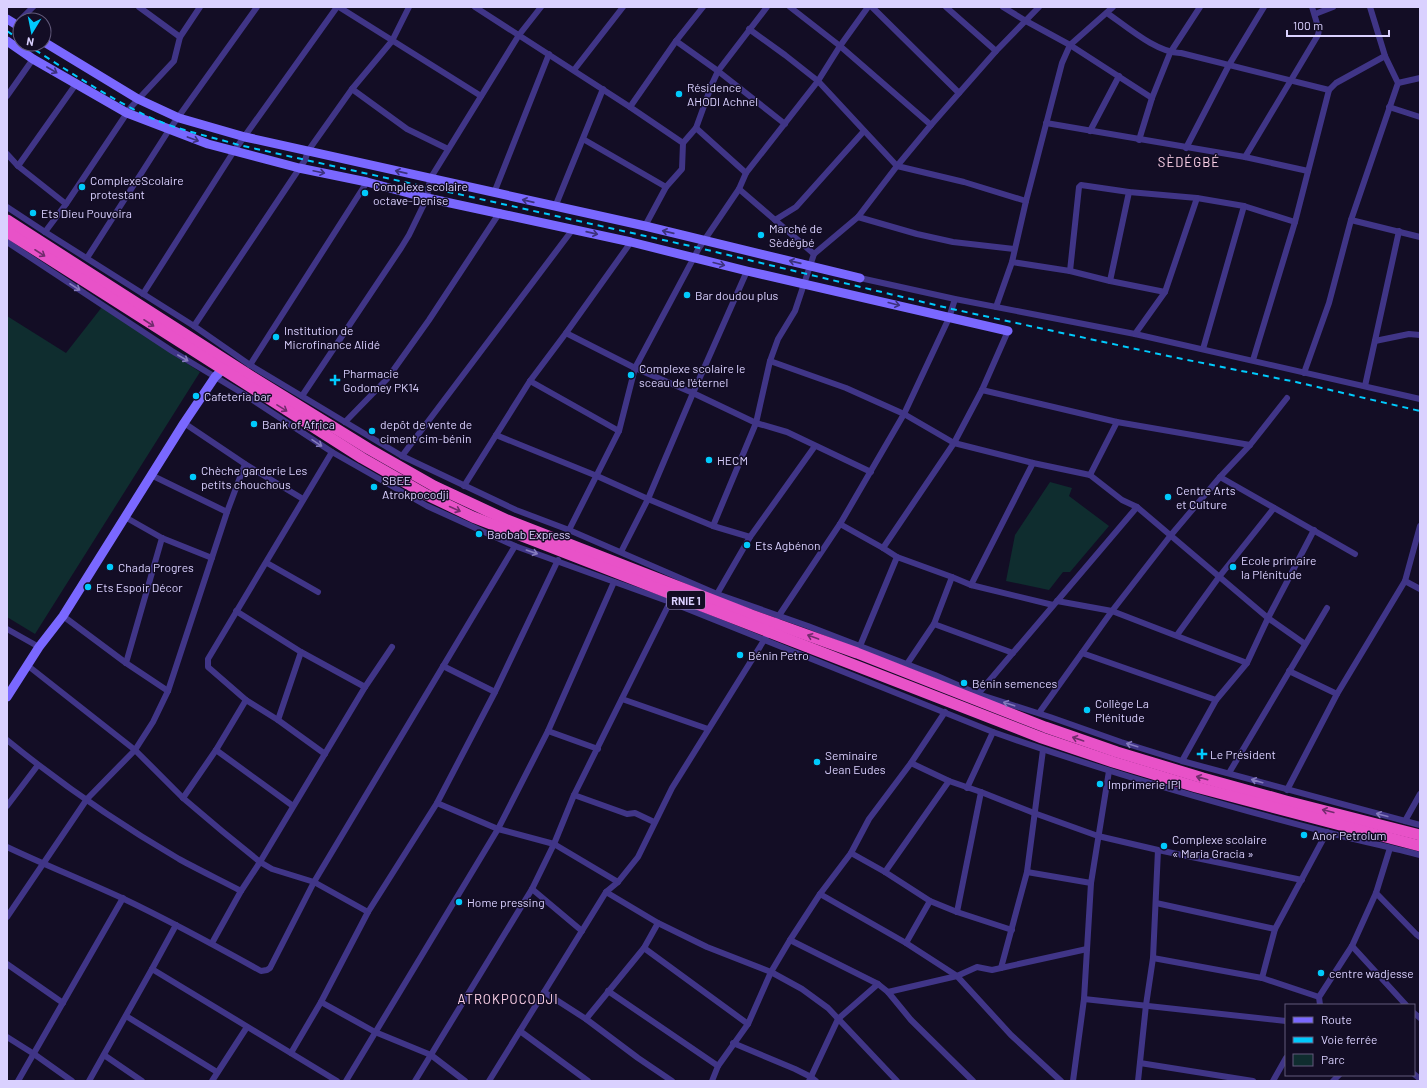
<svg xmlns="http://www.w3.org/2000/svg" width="1427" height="1088" font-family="Barlow,sans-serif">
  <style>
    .green { fill: #0f2d2f }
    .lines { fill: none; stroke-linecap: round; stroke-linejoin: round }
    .minor { stroke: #403587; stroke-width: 6 }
    .secondary { stroke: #7a68ff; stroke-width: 9 }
    .trunk { stroke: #e852c8; stroke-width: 11 }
    .rail { stroke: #00cafc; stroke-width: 2; stroke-dasharray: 6 5; stroke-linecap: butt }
    .oneway { stroke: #3c317c }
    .oneway2 { stroke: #732c6e }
    .oneway3 { stroke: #857bbd }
    .poi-dot { fill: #00cafc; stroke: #130d25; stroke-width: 1.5 }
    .labels { text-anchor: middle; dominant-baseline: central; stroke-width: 3; stroke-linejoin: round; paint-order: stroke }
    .shield { fill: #130d25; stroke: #9e96be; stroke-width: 1 }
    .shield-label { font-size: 11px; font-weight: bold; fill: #dad1ff }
    .poi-label { font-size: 12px; fill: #dad1ff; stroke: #130d25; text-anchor: start }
    .neighbourhood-label { font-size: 13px; letter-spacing: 1px; fill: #ffd3ea; stroke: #130d25 }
  </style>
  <rect width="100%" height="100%" fill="#130d25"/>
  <g class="green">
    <path d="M102,307L200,372L35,634L7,617V316L66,353Z"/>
    <path d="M1050,482L1072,488L1069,496L1109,526L1070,572H1063L1049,590L1006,581L1015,535Z"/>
  </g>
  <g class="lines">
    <g class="minor">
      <path d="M139,7L180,37"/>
      <path d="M339,7L481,96"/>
      <path d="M475,7L630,107L683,143"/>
      <path d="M790,7L840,46L931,125"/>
      <path d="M872,7L959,93"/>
      <path d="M946,7L996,51"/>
      <path d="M1003,7L1026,21L1070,45L1152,98"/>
      <path d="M1107,13C1126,26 1158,54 1181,53L1329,90"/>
      <path d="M1315,14L1333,7"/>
      <path d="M20,20L33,7"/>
      <path d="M749,29L785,55L818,81L897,166L964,182L1026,201"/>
      <path d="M676,41L718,71L785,124"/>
      <path d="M574,70L623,7"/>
      <path d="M1398,83L1420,78"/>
      <path d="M352,89L407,129L448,149"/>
      <path d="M7,96L33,59"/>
      <path d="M630,107L676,41L703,7"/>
      <path d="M1389,107L1420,117"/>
      <path d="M1046,123L1245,157L1308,171"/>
      <path d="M696,128L746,173"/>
      <path d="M1090,131L1119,76"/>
      <path d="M583,139L666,187"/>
      <path d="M1139,140L1152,98L1170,53L1200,7"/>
      <path d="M1186,148L1229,65L1264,7"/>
      <path d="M7,154L18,166L66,204"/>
      <path d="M1245,157L1318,35L1319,30L1312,7"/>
      <path d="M18,166L76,84"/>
      <path d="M739,189L775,220L814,254"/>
      <path d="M494,193L549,54"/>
      <path d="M7,207L45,232L194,326L250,365L345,422L402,456L516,510L569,530L717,594L808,626L935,675L978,694L1050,717L1121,742L1182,761L1420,825"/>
      <path d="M555,207L603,89"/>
      <path d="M858,217L917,234L953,242L1014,249"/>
      <path d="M775,220L796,207L864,131"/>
      <path d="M1351,220L1420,237"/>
      <path d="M645,226L666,187L682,169L683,143L696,128L712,84L718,71L767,7"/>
      <path d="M45,232L66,204L131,107L174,61L180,37L200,7"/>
      <path d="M7,242L172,351L242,393L332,452L427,506L515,546L670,602L993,732C1103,771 1214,803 1326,832C1357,840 1389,847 1420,855"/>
      <path d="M87,258L169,130L257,7"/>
      <path d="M1012,262L1070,271L1110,281L1165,292"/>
      <path d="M1070,271L1079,187L1081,185L1129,192L1197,198L1244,206L1295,222"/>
      <path d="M860,278L955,299L1135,334L1420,399"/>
      <path d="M1110,281L1129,192"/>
      <path d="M143,294L234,151L337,7"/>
      <path d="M996,307L1012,262L1026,201L1062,63L1070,45L1113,7"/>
      <path d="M194,326L305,160L308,151L352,89L392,41L409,7"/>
      <path d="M566,333L635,368L693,393L756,423L787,432L871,472"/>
      <path d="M1135,334L1165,292L1197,198"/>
      <path d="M1375,341L1409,334L1420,335"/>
      <path d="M1203,349L1244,206"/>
      <path d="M1253,360L1295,222L1329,90L1336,83L1385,56"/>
      <path d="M770,361L846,388L904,414L954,443L1033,463L1090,475L1122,500L1137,507L1268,618L1305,644"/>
      <path d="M250,365L367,182"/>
      <path d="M1304,373L1329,303L1351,220L1398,83L1385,56L1370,7"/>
      <path d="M530,381L619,431"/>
      <path d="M1365,386L1399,231"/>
      <path d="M982,390L1117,422L1250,445"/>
      <path d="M302,396L401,248L409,235L427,198L430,179L519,35L541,7"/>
      <path d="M345,422L387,379L429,320L500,212"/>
      <path d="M184,423L245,464L303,499"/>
      <path d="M496,435L597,476L648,499L713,526L750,537"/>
      <path d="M402,456L573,229"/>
      <path d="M151,475L227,512"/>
      <path d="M1090,475L1117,422"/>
      <path d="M1220,477L1355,554"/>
      <path d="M464,486L530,381L566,333L631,242"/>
      <path d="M125,517L162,538L212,558"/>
      <path d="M840,524L883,548L897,557L952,577L971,585L1053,605"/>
      <path d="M713,526L756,423L770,361L778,339L795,311L814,254L858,217L897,166L931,125L996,51L1039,7"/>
      <path d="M569,530L619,431L635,368L699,248L739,189L746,173L818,81L840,46L868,7"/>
      <path d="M883,548L954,443L982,390L1008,331"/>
      <path d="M621,552L648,499L693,393L747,271"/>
      <path d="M267,563L318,592"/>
      <path d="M1405,581L1420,589"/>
      <path d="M971,585L1033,463"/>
      <path d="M717,594L750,537L815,446"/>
      <path d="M1057,601L1112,611L1247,663"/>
      <path d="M236,611L301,652L365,687"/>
      <path d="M63,616L126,663L168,691"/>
      <path d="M778,617L840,524L904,414L949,318L955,299"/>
      <path d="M934,624L1013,653"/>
      <path d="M7,629L39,647"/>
      <path d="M1177,635L1219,577L1274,508"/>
      <path d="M860,646L897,557"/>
      <path d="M1082,653L1216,700"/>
      <path d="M126,663L162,538"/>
      <path d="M907,664L934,624L952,577"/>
      <path d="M27,665L135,750L183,798L222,831L260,862L272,869L314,882L368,912"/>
      <path d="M443,666L495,692"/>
      <path d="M1289,671L1337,694"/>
      <path d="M978,694L1137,507"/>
      <path d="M622,699L708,729"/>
      <path d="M1039,713L1112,611L1171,535L1220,477L1250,445L1287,398"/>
      <path d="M278,720L301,652"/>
      <path d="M548,731L598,749"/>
      <path d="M7,740C61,784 119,824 179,859C199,870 220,880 241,891"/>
      <path d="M216,750L293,806"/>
      <path d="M325,754L278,720L246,700L208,667V659L332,452"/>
      <path d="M1182,761L1216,700L1247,663L1268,618L1314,530"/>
      <path d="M911,763L949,781L981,792L1034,813L1098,836L1158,850L1302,880"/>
      <path d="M1229,773L1327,608"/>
      <path d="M967,788L993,732"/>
      <path d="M1287,790L1337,694L1405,581L1420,526"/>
      <path d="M574,795L627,814L635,813L654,822"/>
      <path d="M183,798L216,750L246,700"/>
      <path d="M437,803L498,829L554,844L618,882"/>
      <path d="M7,806L38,765"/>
      <path d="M1405,821L1420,794"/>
      <path d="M7,847C45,865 85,881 124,899C170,921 216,946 261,971L267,970L270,968L314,882L515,546"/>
      <path d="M851,853L885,872L930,901L957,912L1012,930"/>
      <path d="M885,872L949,781"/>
      <path d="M1027,872L1091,883"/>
      <path d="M532,889L582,931"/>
      <path d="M606,892L658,923L707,947L771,972L802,989L828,1008L897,1081"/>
      <path d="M1376,893L1416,934L1420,937"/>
      <path d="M820,894L906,943L957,976L1011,1035L1061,1081"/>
      <path d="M1156,903L1275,929"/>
      <path d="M957,912L981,792"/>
      <path d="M7,917L87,799L135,750L153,722L168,691L227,512L245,464"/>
      <path d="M790,940L878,984L888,992L911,1020L973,1081"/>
      <path d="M212,943L241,891L260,862L365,687L392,647"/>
      <path d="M906,943L930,901"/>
      <path d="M1352,946L1406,1005"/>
      <path d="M644,948L748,1024"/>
      <path d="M1153,958L1262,978L1319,997"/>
      <path d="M7,964L63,1003"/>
      <path d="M1001,968L1027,872L1043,750"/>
      <path d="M152,969L337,1081"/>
      <path d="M1262,978L1275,929L1327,832"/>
      <path d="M608,991L718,1066"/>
      <path d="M544,992L586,1019L638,1058L672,1081"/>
      <path d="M888,992L957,976L977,967L992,970L1087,949"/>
      <path d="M1084,999L1286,1021"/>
      <path d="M321,1002L375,1032L431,1055L465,1081"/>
      <path d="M1320,1005L1319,997L1352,946L1376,893L1390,848"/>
      <path d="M1414,1013L1420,1018"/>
      <path d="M126,1016L217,1072"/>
      <path d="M586,1019L644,948L658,923"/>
      <path d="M520,1031L588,1081"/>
      <path d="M7,1037L34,1054L72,1081"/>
      <path d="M733,1043L795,1069L811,1077L816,1081"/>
      <path d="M291,1053L321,1002L368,912L437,803L495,692L558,560"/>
      <path d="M104,1055L142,1081"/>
      <path d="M1140,1063L1253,1081"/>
      <path d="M1414,1074L1420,1079"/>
      <path d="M18,1081L123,898"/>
      <path d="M89,1081L152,969L176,925"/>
      <path d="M212,1081L247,1027"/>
      <path d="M346,1081L498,829L548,731L614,582"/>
      <path d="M415,1081L532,889L554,844L574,795L670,602"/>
      <path d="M489,1081L606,892L618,882L638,857L672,788L766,637"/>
      <path d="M712,1081L718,1066L748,1024L771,972L790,940L820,894L851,853L869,819L911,763L945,712"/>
      <path d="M809,1081L838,1019L878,984"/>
      <path d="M1073,1081L1084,999L1091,883L1109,771"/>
      <path d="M1138,1081L1146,1005L1153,958L1158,850"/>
      <path d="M1273,1081L1286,1058"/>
      <path d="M1333,1081L1339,1075"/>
    </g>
    <g class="secondary">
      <path d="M7,19L20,27"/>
      <path d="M7,41L33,59L127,113L208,144L299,168L367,182L427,198L631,242L747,271L1008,331"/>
      <path d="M44,42L138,99L179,118L245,137L645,226L860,278"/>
      <path d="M7,697L39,647L63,616L184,423L215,377L222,370"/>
    </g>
    <g class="trunk">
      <path d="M7,220L252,377L369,449L434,486L507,520L751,615L857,653L1045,727L1117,752L1203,778L1286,801L1420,835"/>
      <path d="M7,232L362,458L427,495L473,517L1042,738L1113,762L1196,787L1420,846"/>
    </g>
    <g class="rail">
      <path d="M7,31L20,40"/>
      <path d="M26,44C65,69 107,97 149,117C177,130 209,136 239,145L699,248L952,309L1168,356L1296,382L1420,411"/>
    </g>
  </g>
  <defs><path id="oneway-shaft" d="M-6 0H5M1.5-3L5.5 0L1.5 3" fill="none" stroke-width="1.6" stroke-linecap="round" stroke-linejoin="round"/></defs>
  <g class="oneway">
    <use href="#oneway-shaft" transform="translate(52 70) rotate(30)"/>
    <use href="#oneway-shaft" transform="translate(193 139) rotate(20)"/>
    <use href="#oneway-shaft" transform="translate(319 172) rotate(12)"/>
    <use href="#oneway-shaft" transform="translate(401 172) rotate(-167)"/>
    <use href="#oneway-shaft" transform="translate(528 201) rotate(-167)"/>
    <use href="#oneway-shaft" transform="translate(668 232) rotate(-167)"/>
    <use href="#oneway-shaft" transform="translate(592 233) rotate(13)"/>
    <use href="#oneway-shaft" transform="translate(795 262) rotate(-167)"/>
    <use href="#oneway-shaft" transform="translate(719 264) rotate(14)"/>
    <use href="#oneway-shaft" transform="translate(894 304) rotate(14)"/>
  </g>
  <g class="oneway2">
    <use href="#oneway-shaft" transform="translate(40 253) rotate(33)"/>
    <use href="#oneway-shaft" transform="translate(149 323) rotate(33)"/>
    <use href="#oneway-shaft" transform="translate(282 408) rotate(32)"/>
    <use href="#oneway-shaft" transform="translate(455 509) rotate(24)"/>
    <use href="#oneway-shaft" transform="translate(813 637) rotate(-160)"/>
    <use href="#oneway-shaft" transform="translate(1078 739) rotate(-161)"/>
    <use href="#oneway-shaft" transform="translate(1202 778) rotate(-164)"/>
    <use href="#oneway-shaft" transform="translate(1328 811) rotate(-166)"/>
  </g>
  <g class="oneway3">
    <use href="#oneway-shaft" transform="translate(75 287) rotate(33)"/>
    <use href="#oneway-shaft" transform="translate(183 358) rotate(30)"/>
    <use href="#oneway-shaft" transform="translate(317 443) rotate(34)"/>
    <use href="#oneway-shaft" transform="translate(532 552) rotate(19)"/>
    <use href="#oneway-shaft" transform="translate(1009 704) rotate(-162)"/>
    <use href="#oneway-shaft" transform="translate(1132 745) rotate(-163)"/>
    <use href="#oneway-shaft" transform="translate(1257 781) rotate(-164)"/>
    <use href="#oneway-shaft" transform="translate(1382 815) rotate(-165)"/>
  </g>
  <g class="poi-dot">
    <circle cx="679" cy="94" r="4"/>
    <circle cx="82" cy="187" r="4"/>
    <circle cx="365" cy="193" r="4"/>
    <circle cx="33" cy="213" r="4"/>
    <circle cx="761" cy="235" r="4"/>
    <circle cx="687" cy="295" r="4"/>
    <circle cx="276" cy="337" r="4"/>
    <circle cx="631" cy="375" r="4"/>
    <path d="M333 374h4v4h4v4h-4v4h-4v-4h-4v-4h4z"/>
    <circle cx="196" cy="396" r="4"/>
    <circle cx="254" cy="424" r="4"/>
    <circle cx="372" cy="431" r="4"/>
    <circle cx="709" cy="460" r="4"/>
    <circle cx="193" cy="477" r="4"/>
    <circle cx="374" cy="487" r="4"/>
    <circle cx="1168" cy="497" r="4"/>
    <circle cx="479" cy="534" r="4"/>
    <circle cx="747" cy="545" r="4"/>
    <circle cx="110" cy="567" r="4"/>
    <circle cx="1233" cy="567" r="4"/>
    <circle cx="88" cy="587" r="4"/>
    <circle cx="740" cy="655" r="4"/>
    <circle cx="964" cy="683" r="4"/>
    <circle cx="1087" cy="710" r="4"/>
    <path d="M1200 748h4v4h4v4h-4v4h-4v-4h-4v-4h4z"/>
    <circle cx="817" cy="762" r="4"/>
    <circle cx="1100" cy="784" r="4"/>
    <circle cx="1304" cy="835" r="4"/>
    <circle cx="1164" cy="846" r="4"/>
    <circle cx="459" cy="902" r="4"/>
    <circle cx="1321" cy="973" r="4"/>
  </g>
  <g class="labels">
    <rect class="shield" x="667" y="591" width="38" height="18" rx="3"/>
    <g class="shield-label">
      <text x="686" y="600">RNIE 1</text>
    </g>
    <g class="poi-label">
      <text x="687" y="87">Résidence<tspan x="687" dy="14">AHODI Achnel</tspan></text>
      <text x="90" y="180">ComplexeScolaire<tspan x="90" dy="14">protestant</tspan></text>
      <text x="373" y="186">Complexe scolaire<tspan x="373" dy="14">octave-Denise</tspan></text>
      <text x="41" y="213">Ets Dieu Pouvoira</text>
      <text x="769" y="228">Marché de<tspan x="769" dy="14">Sèdégbé</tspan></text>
      <text x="695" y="295">Bar doudou plus</text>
      <text x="284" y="330">Institution de<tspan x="284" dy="14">Microfinance Alidé</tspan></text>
      <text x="639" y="368">Complexe scolaire le<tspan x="639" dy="14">sceau de l'éternel</tspan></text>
      <text x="343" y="373">Pharmacie<tspan x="343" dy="14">Godomey PK14</tspan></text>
      <text x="204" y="396">Cafeteria bar</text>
      <text x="262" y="424">Bank of Africa</text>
      <text x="380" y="424">depôt de vente de<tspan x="380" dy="14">ciment cim-bénin</tspan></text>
      <text x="717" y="460">HECM</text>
      <text x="201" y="470">Chèche garderie Les<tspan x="201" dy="14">petits chouchous</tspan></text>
      <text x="382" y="480">SBEE<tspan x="382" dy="14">Atrokpocodji</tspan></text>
      <text x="1176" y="490">Centre Arts<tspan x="1176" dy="14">et Culture</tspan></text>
      <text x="487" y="534">Baobab Express</text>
      <text x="755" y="545">Ets Agbénon</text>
      <text x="1241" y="560">Ecole primaire<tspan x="1241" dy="14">la Plénitude</tspan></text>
      <text x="118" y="567">Chada Progres</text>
      <text x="96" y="587">Ets Espoir Décor</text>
      <text x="748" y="655">Bénin Petro</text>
      <text x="972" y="683">Bénin semences</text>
      <text x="1095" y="703">Collège La<tspan x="1095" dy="14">Plénitude</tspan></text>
      <text x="1210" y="754">Le Président</text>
      <text x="825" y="755">Seminaire<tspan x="825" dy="14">Jean Eudes</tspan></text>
      <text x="1108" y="784">Imprimerie IPI</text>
      <text x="1312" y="835">Anor Petrolum</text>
      <text x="1172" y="839">Complexe scolaire<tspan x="1172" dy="14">« Maria Gracia »</tspan></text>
      <text x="467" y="902">Home pressing</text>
      <text x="1329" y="973">centre wadjesse</text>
    </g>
    <g class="neighbourhood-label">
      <text x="1189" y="162">SÈDÉGBÉ</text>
      <text x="508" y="999">ATROKPOCODJI</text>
    </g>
  </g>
  <rect width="1427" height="1088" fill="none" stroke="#dad1ff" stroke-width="16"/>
  <rect x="1285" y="1004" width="130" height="72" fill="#130d25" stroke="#635b7c"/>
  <rect x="1293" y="1017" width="20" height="6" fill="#7a68ff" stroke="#635b7c"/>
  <text x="1321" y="1024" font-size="12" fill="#dad1ff">Route</text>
  <rect x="1293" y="1037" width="20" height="6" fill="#00cafc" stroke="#635b7c"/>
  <text x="1321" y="1044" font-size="12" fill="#dad1ff">Voie ferrée</text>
  <rect x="1293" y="1054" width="20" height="12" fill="#0f2d2f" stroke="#635b7c"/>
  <text x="1321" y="1064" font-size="12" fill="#dad1ff">Parc</text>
  <g transform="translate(32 32) rotate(190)"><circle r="19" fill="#130d25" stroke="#635b7c"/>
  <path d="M0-3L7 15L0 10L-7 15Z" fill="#00cafc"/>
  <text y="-6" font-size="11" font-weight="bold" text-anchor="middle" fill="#dad1ff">N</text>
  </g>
  <path d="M1287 30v6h102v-6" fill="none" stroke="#dad1ff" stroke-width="2"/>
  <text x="1293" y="30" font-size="12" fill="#dad1ff" stroke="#130d25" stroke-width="3" paint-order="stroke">100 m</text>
</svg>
